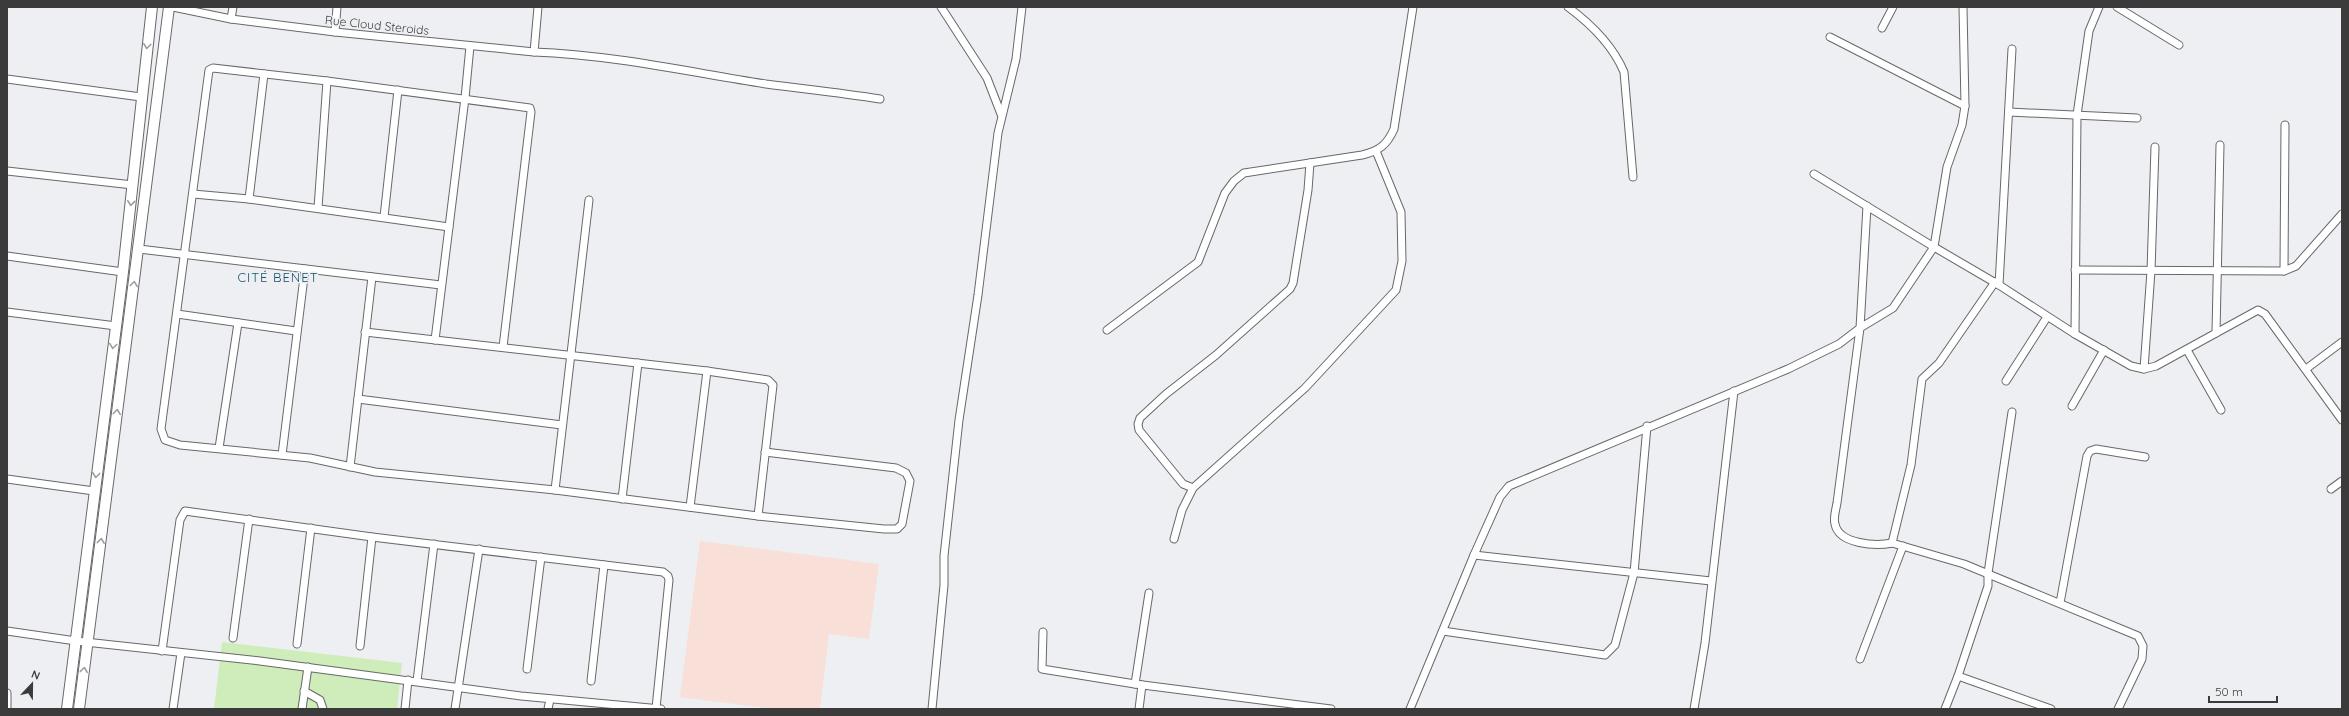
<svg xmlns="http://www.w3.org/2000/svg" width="2349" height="716" font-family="Quicksand,sans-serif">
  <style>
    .education { fill: #f8dfd7 }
    .green { fill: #ceedba }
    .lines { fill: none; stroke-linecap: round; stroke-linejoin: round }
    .minor-casing { stroke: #67686a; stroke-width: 9 }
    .secondary-casing { stroke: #67686a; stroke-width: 12 }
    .minor { stroke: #fff; stroke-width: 7 }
    .secondary { stroke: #fff; stroke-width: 10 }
    .oneway { stroke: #9d9d9e }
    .labels { text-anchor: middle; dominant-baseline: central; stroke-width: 3; stroke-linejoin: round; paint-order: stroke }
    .street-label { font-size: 12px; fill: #3b3b3c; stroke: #eeeff2 }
    .neighbourhood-label { font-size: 13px; letter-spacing: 1px; fill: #165373; stroke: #eeeff2 }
  </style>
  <rect width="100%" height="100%" fill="#eeeff2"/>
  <path class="education" d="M700,541L879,564L869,639L829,634L820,709H774L680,697Z"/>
  <path class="green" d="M222,642L402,663L397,709H214Z"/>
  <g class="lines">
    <g class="minor-casing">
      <g id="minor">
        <path d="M173,7L231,19L335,32L534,52L538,7"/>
        <path d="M941,7L987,78L1001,114"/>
        <path d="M1568,7C1591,24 1613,46 1624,72L1633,177"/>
        <path d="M1963,7L1965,106L1962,125L1947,167L1934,247L1999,285L2075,334L2131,366L2144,369L2156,366L2258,310L2265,314L2342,420"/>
        <path d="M2117,7L2179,45"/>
        <path d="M231,19L233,7"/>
        <path d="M1882,28L1893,7"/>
        <path d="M335,32L337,7"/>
        <path d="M1830,37L1965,106"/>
        <path d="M534,52C613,55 689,72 766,84C804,89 842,93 880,99"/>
        <path d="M7,79L141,97"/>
        <path d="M2009,112L2137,118"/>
        <path d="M7,171L133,185"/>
        <path d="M1814,174L1934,247L1893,308L1860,328L1837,503C1836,509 1833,518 1835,524C1839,545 1877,546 1892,543L1964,564L2138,636L2143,646L2142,659L2118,709"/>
        <path d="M193,194L249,199L449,227"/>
        <path d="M249,199L264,74"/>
        <path d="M318,208L327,81"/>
        <path d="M384,217L398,90"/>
        <path d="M139,249L441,285"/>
        <path d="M7,256L123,272"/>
        <path d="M2075,270L2284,271L2296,266L2342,214"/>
        <path d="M2284,271L2285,125"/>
        <path d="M1999,285L2012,49"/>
        <path d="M7,312L116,326"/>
        <path d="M177,314L296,331"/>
        <path d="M1107,330L1198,262L1225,193L1234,181L1244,173L1362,155C1379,151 1387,145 1394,129L1413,7"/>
        <path d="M365,332L707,371L768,380L773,385L758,516"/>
        <path d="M2216,333L2220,145"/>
        <path d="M2075,334L2077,115L2089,31L2099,7"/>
        <path d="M435,340L465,98L470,46"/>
        <path d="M503,347L531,112L530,108L327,81L213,68L209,70L161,429L165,440L180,445L310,458L375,472L555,490L758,516L884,529H897L902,524L910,481L906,473L896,468L765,452"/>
        <path d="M2187,350L2221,410"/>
        <path d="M2144,369L2151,271L2155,147"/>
        <path d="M2306,369L2342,342"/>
        <path d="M2006,381L2047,317"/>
        <path d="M358,399L562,425"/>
        <path d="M2072,406L2104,350"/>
        <path d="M2012,412L1988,573V586L1958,676L2051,709"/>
        <path d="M219,448L238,323"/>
        <path d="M282,455L305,269"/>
        <path d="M350,467L372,277"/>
        <path d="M7,479L94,491"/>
        <path d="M1193,488L1183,484L1139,430L1138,424L1140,418L1166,394L1216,355L1290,289L1293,283L1308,190L1310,163"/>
        <path d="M2331,489L2342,481"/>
        <path d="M555,490L589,200"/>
        <path d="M622,499L638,363"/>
        <path d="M690,507L707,371"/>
        <path d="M1174,539L1182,510L1193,488L1305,388L1396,290L1402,261L1401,212L1376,151"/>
        <path d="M1892,543L1911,465L1922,379L1939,363L1995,282"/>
        <path d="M1474,555L1711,581"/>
        <path d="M2060,603L2087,456L2090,451L2096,449L2145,457"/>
        <path d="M7,631L76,641L260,661L521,696L661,709"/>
        <path d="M1443,631L1605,655L1615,645L1634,573L1647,426"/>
        <path d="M1043,632L1042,669L1135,684L1331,709"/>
        <path d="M233,638L249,519"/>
        <path d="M297,644L311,528"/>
        <path d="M360,646L372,537"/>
        <path d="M162,651L180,520L185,511L372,537L663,572L668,576L669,580L656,708"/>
        <path d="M1860,659L1903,546"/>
        <path d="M527,669L541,557"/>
        <path d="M417,681L434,544"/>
        <path d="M591,681L604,565"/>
        <path d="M1135,684L1149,593"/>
        <path d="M304,691L320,700L323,709"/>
        <path d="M7,693V707"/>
        <path d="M173,709L181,653"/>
        <path d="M302,709L308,667"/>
        <path d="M405,709L408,680"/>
        <path d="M455,709L479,549"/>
        <path d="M548,709L550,699"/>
        <path d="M932,709L944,585V556L959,420L978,295L998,133L1016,59L1022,7"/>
        <path d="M1139,709L1142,685"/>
        <path d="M1410,709L1474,555L1500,497L1509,486L1788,369L1839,344L1860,328L1867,206"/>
        <path d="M1694,709L1705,643L1734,391"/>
        <path d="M1945,709L1958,676"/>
      </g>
    </g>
    <g class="secondary-casing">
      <g id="secondary">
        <path d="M67,709L123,272L152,7"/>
        <path d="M79,709L169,7"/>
      </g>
    </g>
    <use href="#minor" class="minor"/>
    <use href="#secondary" class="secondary"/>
  </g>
  <defs><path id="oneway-chevron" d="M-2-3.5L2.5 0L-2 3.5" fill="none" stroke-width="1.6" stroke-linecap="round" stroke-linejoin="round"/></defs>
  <g class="oneway">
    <use href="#oneway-chevron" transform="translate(147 46) rotate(97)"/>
    <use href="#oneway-chevron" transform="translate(131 203) rotate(96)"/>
    <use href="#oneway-chevron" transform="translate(134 284) rotate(-82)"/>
    <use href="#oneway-chevron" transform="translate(113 346) rotate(98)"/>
    <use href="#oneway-chevron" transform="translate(117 412) rotate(-83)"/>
    <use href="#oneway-chevron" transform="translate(96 475) rotate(97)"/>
    <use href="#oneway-chevron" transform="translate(101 541) rotate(-83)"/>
    <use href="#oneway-chevron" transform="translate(84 670) rotate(-83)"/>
  </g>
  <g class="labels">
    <g class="street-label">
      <text transform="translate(377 25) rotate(6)">Rue Cloud Steroids</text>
    </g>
    <g class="neighbourhood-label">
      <text x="278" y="277">CITÉ BENET</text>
    </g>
  </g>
  <rect width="2349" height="716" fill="none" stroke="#3b3b3c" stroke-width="16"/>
  <g transform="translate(32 684) rotate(22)" stroke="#eeeff2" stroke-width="3" paint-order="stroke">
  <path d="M0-3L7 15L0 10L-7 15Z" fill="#3b3b3c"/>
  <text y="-6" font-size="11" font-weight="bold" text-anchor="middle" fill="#3b3b3c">N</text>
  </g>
  <path d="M2209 696v6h68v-6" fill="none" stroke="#3b3b3c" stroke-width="2"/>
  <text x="2215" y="696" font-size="12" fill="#3b3b3c" stroke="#eeeff2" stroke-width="3" paint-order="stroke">50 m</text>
</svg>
